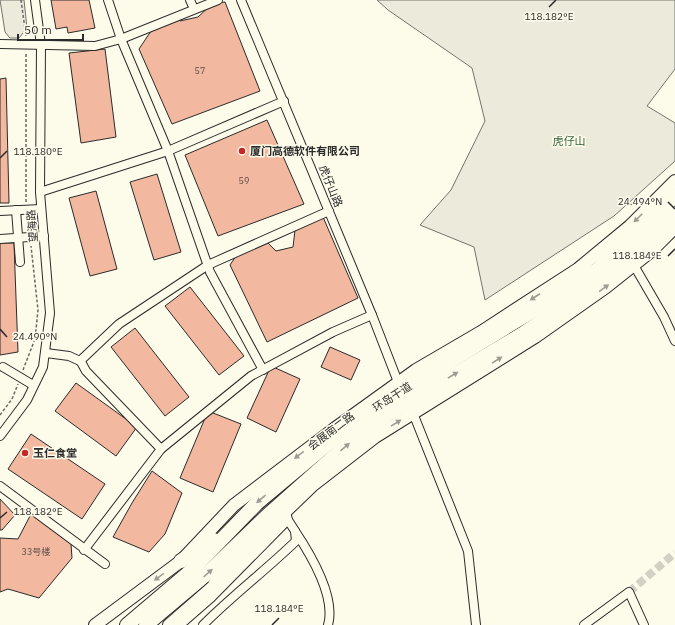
<svg xmlns="http://www.w3.org/2000/svg" width="675" height="625" font-family="'IBM Plex Sans','Noto Sans SC',sans-serif">
  <style>
    .green { fill: #ecebdb; stroke: #74746e }
    .parking { fill: #eceadb; stroke: #74746e }
    .building { fill: #f2b8a0; stroke: #2b2b2b }
    .lines { fill: none; stroke-linecap: round; stroke-linejoin: round }
    .street-tunnel { stroke: #d3d1c4; stroke-width: 8; stroke-dasharray: 8 4; stroke-linecap: butt }
    .street-casing { stroke: #2b2b2b; stroke-width: 10 }
    .secondary-casing { stroke: #2b2b2b; stroke-width: 13 }
    .primary-casing { stroke: #2b2b2b; stroke-width: 14 }
    .highway-casing { stroke: #2b2b2b; stroke-width: 16 }
    .path { stroke: #6a6964; stroke-width: 1.5; stroke-dasharray: 3 2; stroke-linecap: butt }
    .street { stroke: #fdfbea; stroke-width: 8 }
    .secondary { stroke: #fdfbea; stroke-width: 11 }
    .primary { stroke: #fdfbea; stroke-width: 12 }
    .highway { stroke: #fdfbea; stroke-width: 14 }
    .oneway { fill: #9e9d94 }
    .ticks { fill: none; stroke: #2b2b2b; stroke-width: 1.5 }
    .poi-dot { fill: #c62828; stroke: #fdfbea; stroke-width: 1.5 }
    .labels { text-anchor: middle; dominant-baseline: central; stroke-width: 3; stroke-linejoin: round; paint-order: stroke }
    .number-label { font-size: 9px; fill: #5d4e48 }
    .park-label { font-size: 11px; fill: #34623c; stroke: #fdfbea }
    .poi-label { font-size: 11px; font-weight: bold; fill: #2b2b2b; stroke: #fdfbea; text-anchor: start }
    .street-label { font-size: 11px; fill: #2b2b2b; stroke: #fdfbea }
    .ticks-label { font-size: 10px; text-anchor: middle; fill: #2b2b2b; stroke: #fdfbea; stroke-width: 3; stroke-linejoin: round; paint-order: stroke }
  </style>
  <rect width="100%" height="100%" fill="#fdfbea"/>
  <path class="green" d="M377,0H675V69L647,106L675,123V161L614,216L485,300L474,247L420,225L451,190L485,121L472,68L388,10Z"/>
  <path class="parking" d="M0,0H24L27,28L19,38H10L5,32Z"/>
  <g class="building">
    <path d="M51,0H89L95,28L68,33L67,27L56,29Z"/>
    <path d="M225,2L260,91L172,124L139,49L151,31L178,18L180,21L198,17L212,4Z"/>
    <path d="M105,49L116,137L81,143L69,53Z"/>
    <path d="M6,78L9,203H0V79Z"/>
    <path d="M267,120L304,204L218,236L185,155Z"/>
    <path d="M157,174L181,252L154,260L130,182Z"/>
    <path d="M96,191L117,269L90,276L69,198Z"/>
    <path d="M323,217L358,298L267,342L230,265L238,253L266,241L276,251L293,247L295,230Z"/>
    <path d="M0,243H14L18,352L0,355Z"/>
    <path d="M190,287L244,356L219,375L165,306Z"/>
    <path d="M135,328L189,397L165,416L111,347Z"/>
    <path d="M330,347L360,360L351,380L321,367Z"/>
    <path d="M271,366L300,379L276,432L247,418Z"/>
    <path d="M76,383L137,427L116,456L55,411Z"/>
    <path d="M208,411L241,424L213,492L180,478Z"/>
    <path d="M31,434L105,484L82,519L8,469Z"/>
    <path d="M152,471L182,493L165,534L149,552L113,537L132,503Z"/>
    <path d="M0,499L15,515L2,530H0Z"/>
    <path d="M31,514L71,544L72,558L39,598L8,589L0,592V538L18,539Z"/>
  </g>
  <g class="lines">
    <path class="street-tunnel" d="M629,592L675,553"/>
    <g class="street-casing">
      <g id="street">
        <path d="M108,0L121,39L168,151L210,272L263,370"/>
        <path d="M190,0L194,9"/>
        <path d="M241,0L372,315L398,382"/>
        <path d="M0,44L95,46L121,39L218,0"/>
        <path d="M40,192L168,151L284,101"/>
        <path d="M16,210L20,262"/>
        <path d="M0,211L41,209"/>
        <path d="M0,239L44,236"/>
        <path d="M632,262L664,317L675,341"/>
        <path d="M46,353L69,356L80,361L119,324L208,265L329,211"/>
        <path d="M80,360L86,371L161,449L84,550"/>
        <path d="M3,367L33,385"/>
        <path d="M413,413L468,551L476,625"/>
        <path d="M0,436L27,400L43,367L50,313L40,192L41,45L35,0"/>
        <path d="M161,449L251,376L333,332L372,315"/>
        <path d="M0,486L105,564"/>
        <path d="M295,531C311,555 336,597 328,625"/>
        <path d="M180,625L211,598L288,520L286,511"/>
        <path d="M203,625C233,595 266,570 296,541L295,531L288,520"/>
        <path d="M584,625L629,592L644,625"/>
      </g>
    </g>
    <g class="secondary-casing">
      <path id="secondary" d="M655,248L675,228"/>
    </g>
    <g class="primary-casing">
      <g id="primary">
        <path d="M95,625L181,561L234,505L334,429L416,370L481,332L578,269L630,226L675,181"/>
        <path d="M169,625L215,585L286,511L313,485L375,437L535,337L606,287L655,248"/>
      </g>
    </g>
    <g class="highway-casing">
      <g id="highway">
        <path d="M181,561L214,540"/>
        <path d="M215,585L233,557"/>
        <path d="M127,625L193,569L257,503L336,437L382,403L552,299L597,270L675,196"/>
        <path d="M146,625L209,572L268,515L348,444L388,414L524,333L585,291L628,256L675,214"/>
      </g>
    </g>
    <g class="path">
      <path d="M21,0L26,36"/>
      <path d="M26,202V52"/>
      <path d="M27,218L29,228"/>
      <path d="M23,370L35,339L38,310L31,246"/>
      <path d="M0,415L12,399L18,384"/>
    </g>
    <use href="#street" class="street"/>
    <use href="#secondary" class="secondary"/>
    <use href="#primary" class="primary"/>
    <use href="#highway" class="highway"/>
  </g>
  <defs><path id="oneway-solid" d="M-6-.8H1V-3.2L6.5 0L1 3.2V.8H-6Z"/></defs>
  <g class="oneway">
    <use href="#oneway-solid" transform="translate(638 218) rotate(135)"/>
    <use href="#oneway-solid" transform="translate(604 288) rotate(-36)"/>
    <use href="#oneway-solid" transform="translate(535 297) rotate(147)"/>
    <use href="#oneway-solid" transform="translate(497 360) rotate(-32)"/>
    <use href="#oneway-solid" transform="translate(453 375) rotate(-31)"/>
    <use href="#oneway-solid" transform="translate(396 423) rotate(-32)"/>
    <use href="#oneway-solid" transform="translate(345 447) rotate(-40)"/>
    <use href="#oneway-solid" transform="translate(299 455) rotate(143)"/>
    <use href="#oneway-solid" transform="translate(261 499) rotate(140)"/>
    <use href="#oneway-solid" transform="translate(208 573) rotate(-42)"/>
    <use href="#oneway-solid" transform="translate(159 577) rotate(144)"/>
  </g>
  <path class="ticks" d="M549,7L556,0M0,158L7,151M668,202L675,209M668,256L675,249M0,329L7,337M0,518L7,512M272,625L279,618"/>
  <g class="poi-dot">
    <circle cx="242" cy="151" r="4"/>
    <circle cx="25" cy="453" r="4"/>
  </g>
  <g class="labels">
    <g class="number-label">
      <text x="200" y="70">57</text>
      <text x="244" y="180">59</text>
      <text x="36" y="551">33号楼</text>
    </g>
    <g class="park-label">
      <text x="569" y="141">虎仔山</text>
    </g>
    <g class="poi-label">
      <text x="250" y="151">厦门高德软件有限公司</text>
      <text x="33" y="453">玉仁食堂</text>
    </g>
    <g class="street-label">
      <text transform="translate(331 186) rotate(68)">虎仔山路</text>
      <text transform="translate(32 226) rotate(-95)">望海路</text>
      <text transform="translate(392 397) rotate(-33)">环岛干道</text>
      <text transform="translate(331 431) rotate(-37)">会展南二路</text>
    </g>
  </g>
  <g class="ticks-label">
    <text x="549" y="20">118.182°E</text>
    <text x="38" y="155">118.180°E</text>
    <text x="640" y="205">24.494°N</text>
    <text x="637" y="259">118.184°E</text>
    <text x="35" y="340">24.490°N</text>
    <text x="38" y="515">118.182°E</text>
    <text x="279" y="612">118.184°E</text>
  </g>
  <path d="M18 34v6h65v-6" fill="none" stroke="#2b2b2b" stroke-width="2"/>
  <text x="24" y="34" font-size="12" fill="#2b2b2b" stroke="#fdfbea" stroke-width="3" paint-order="stroke">50 m</text>
</svg>
